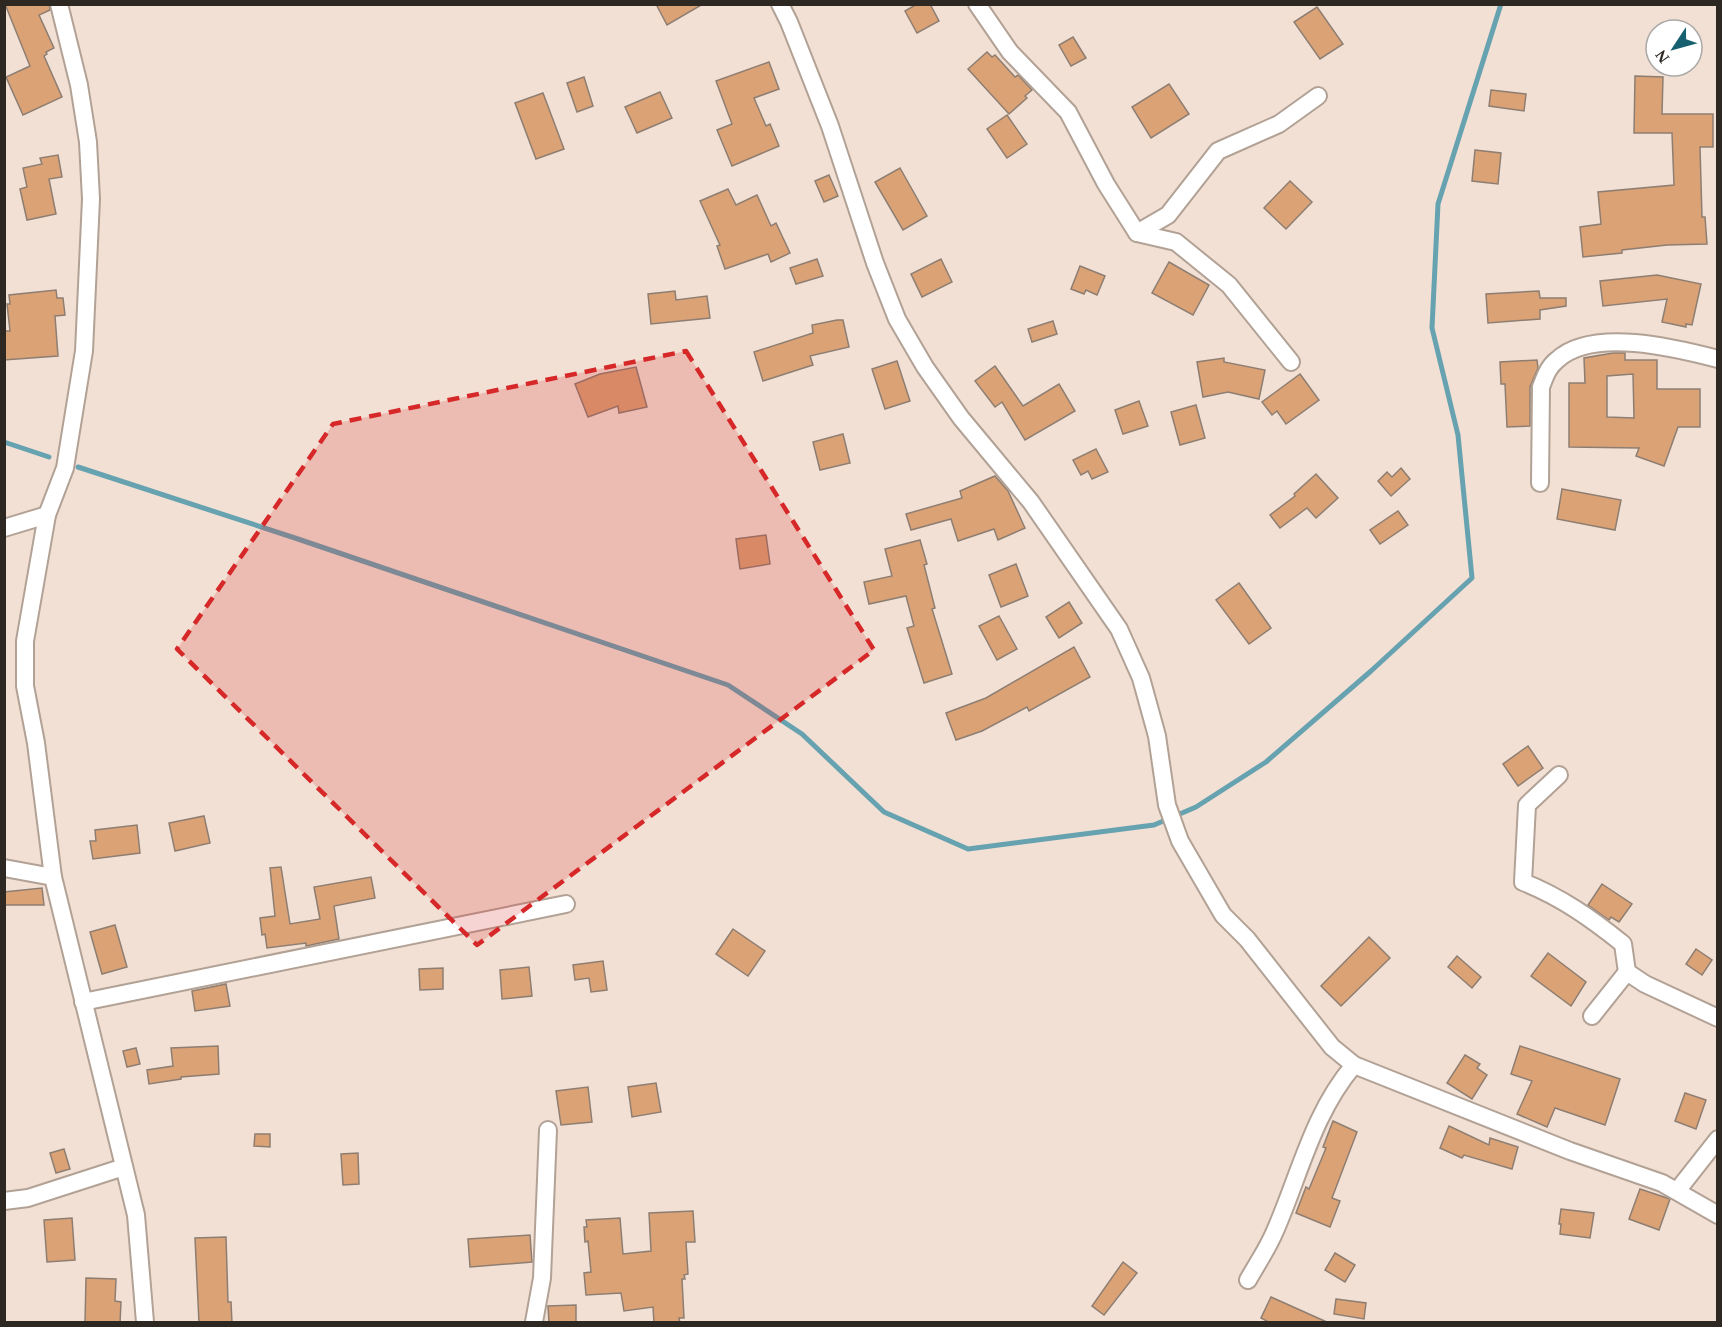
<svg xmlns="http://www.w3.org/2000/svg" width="1722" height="1327" font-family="'Times New Roman',serif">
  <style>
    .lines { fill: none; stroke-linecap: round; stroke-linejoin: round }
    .stream { stroke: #67a2b0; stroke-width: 5 }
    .building { fill: #dba276; stroke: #8e7e72; stroke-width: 1.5; fill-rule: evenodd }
    .minor-casing { stroke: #b2a195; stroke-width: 20 }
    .minor { stroke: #fff; stroke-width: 16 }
    .marked { fill: #d62828; fill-opacity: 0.2; stroke: #d62828; stroke-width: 4.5; stroke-dasharray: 12 8; stroke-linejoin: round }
  </style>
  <rect width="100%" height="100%" fill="#f2e0d4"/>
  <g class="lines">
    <g class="stream">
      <path d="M4,442L49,457"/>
      <path d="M78,467L295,538L728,685L802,734L884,812L968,849L1154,825L1196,807L1266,762L1371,671L1472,578L1458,435L1432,328L1438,204L1501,4"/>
    </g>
  </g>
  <g class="building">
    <path d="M5,4H49L50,10L39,15L54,48L46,52L47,54L44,56L62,97L23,115L6,77L30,66Z"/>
    <path d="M656,4H703L667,25Z"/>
    <path d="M917,4H930L939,21L917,33L905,11Z"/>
    <path d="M1317,7L1343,44L1320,59L1294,22Z"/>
    <path d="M1073,37L1086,58L1071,66L1059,45Z"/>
    <path d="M987,52L992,57L995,55L1015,77L1018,75L1032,90L1025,96L1027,98L1009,114L968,69Z"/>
    <path d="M769,62L779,89L754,98L766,126L770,124L779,146L732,166L717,130L732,124L716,81Z"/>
    <path d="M1635,76L1663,77L1662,114H1713V147H1700L1702,217H1705L1707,244L1667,245L1622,250V253L1583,257L1580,227L1601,224L1598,192L1674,185L1672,133H1634Z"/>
    <path d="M584,77L593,106L577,112L567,83Z"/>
    <path d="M1169,84L1189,114L1151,138L1132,107Z"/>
    <path d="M1491,90L1526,94L1524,111L1489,106Z"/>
    <path d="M660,92L672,118L637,133L625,107Z"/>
    <path d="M543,93L564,149L536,159L515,103Z"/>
    <path d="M1007,115L1027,144L1007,158L987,129Z"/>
    <path d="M1475,150L1501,153L1498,184L1472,181Z"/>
    <path d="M58,155L62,177L49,179L56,214L27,220L20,189L27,187L23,168L42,164L40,158Z"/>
    <path d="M900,168L927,216L903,230L875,182Z"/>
    <path d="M829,175L838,196L824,202L815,181Z"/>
    <path d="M1290,181L1312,202L1286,229L1264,208Z"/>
    <path d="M728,189L736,205L757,195L771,226L776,223L790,253L771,262L768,254L725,269L717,246L720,245L700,201Z"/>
    <path d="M817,259L823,276L796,284L790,268Z"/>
    <path d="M941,259L952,282L922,297L911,274Z"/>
    <path d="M1169,262L1209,285L1193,315L1152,293Z"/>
    <path d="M1080,266L1105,276L1097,295L1086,290L1084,294L1071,289Z"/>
    <path d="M1657,275L1701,284L1692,325L1686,324V327L1662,322L1667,299L1603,306L1600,281Z"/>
    <path d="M56,290L57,298H63L65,315L55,316L58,356L4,360V331H10L7,304H10L9,295Z"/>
    <path d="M675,291L676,300L707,296L710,318L651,324L648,294Z"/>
    <path d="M1539,291L1540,298H1566V306L1540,310V319L1488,323L1486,294Z"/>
    <path d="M837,320H843L849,347L810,356L813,365L763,381L754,352L813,333L812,325Z"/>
    <path d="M1053,321L1057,334L1032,342L1028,329Z"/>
    <path d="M1613,353H1625V360H1657V389H1700V427H1678L1664,466L1636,456L1639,448L1569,447V383H1585L1584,358ZM1633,374L1634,418L1607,417V376Z"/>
    <path d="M1224,358V362L1265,370L1259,399L1228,392L1203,397L1197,362Z"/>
    <path d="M1537,360L1538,368L1530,387V426L1507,427L1505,384H1501L1500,362Z"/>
    <path d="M897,361L910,401L885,409L872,369Z"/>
    <path d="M995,366L1023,406L1059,384L1075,411L1025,440L1002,402L995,407L975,381Z"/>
    <path d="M636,367L647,407L619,413L618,406L588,417L575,384L600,374Z"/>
    <path d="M1300,374L1319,400L1286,424L1277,411L1272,415L1262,402Z"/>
    <path d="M1139,401L1148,426L1123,434L1115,410Z"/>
    <path d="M1196,405L1205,438L1180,445L1171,412Z"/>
    <path d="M843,434L850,463L820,470L813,442Z"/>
    <path d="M1096,449L1108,472L1092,479L1088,471L1081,475L1073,460Z"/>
    <path d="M1401,468L1410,479L1391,496L1378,481L1387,472L1392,477Z"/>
    <path d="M1316,474L1338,498L1316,518L1307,508L1280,528L1270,515L1295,496L1294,494Z"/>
    <path d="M995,476L1008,491L1025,528L998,540L994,529L958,541L951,519L911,530L906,514L962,498L960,491Z"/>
    <path d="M1562,489L1621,500L1615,530L1557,519Z"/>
    <path d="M1398,511L1408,525L1380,544L1370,530Z"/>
    <path d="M766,535L770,564L740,569L736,539Z"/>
    <path d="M920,540L927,564L924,565L935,608L932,609L952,674L924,683L907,628L914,626L906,596L869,604L864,582L892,576L885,549Z"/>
    <path d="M1016,564L1028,596L1001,607L989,575Z"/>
    <path d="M1239,583L1271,628L1249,644L1216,600Z"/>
    <path d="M1069,602L1082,623L1059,638L1046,617Z"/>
    <path d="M999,616L1017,649L997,660L979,626Z"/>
    <path d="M1074,647L1090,677L1029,711L1027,707L982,731L956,740L946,713L986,698Z"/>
    <path d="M1528,746L1543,768L1518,786L1503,764Z"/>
    <path d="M204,816L210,843L175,851L169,823Z"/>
    <path d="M137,825L140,853L93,859L90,841H96L95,830Z"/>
    <path d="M281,867L290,924L320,919L314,887L371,877L375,898L334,906L339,939L306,946V943L267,948L265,934L262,935L260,918L275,916L270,868Z"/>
    <path d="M1602,884L1632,904L1619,922L1611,917L1609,920L1588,905Z"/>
    <path d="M42,888L44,905H4V892Z"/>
    <path d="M115,925L127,967L102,974L90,932Z"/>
    <path d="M733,929L765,951L748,976L716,954Z"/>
    <path d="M1369,937L1390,958L1341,1006L1321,986Z"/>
    <path d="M1696,949L1712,960L1702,975L1686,964Z"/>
    <path d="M1548,953L1586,982L1571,1006L1531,976Z"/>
    <path d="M1457,956L1481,977L1472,988L1448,967Z"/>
    <path d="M603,961L607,990L591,992L589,978L575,980L573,965Z"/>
    <path d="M529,967L532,996L502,999L500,970Z"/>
    <path d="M443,968V989L420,990L419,969Z"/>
    <path d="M226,984L230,1006L195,1011L192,991Z"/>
    <path d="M218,1046L219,1074L181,1077V1079L149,1084L147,1070L173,1066L171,1048Z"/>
    <path d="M1520,1046L1620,1079L1605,1125L1555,1108L1547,1127L1517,1114L1532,1081L1511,1074Z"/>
    <path d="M136,1048L140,1064L127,1067L123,1051Z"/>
    <path d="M1465,1055L1480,1064L1477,1068L1487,1075L1472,1099L1447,1083Z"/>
    <path d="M656,1083L661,1112L632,1117L628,1087Z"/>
    <path d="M588,1087L592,1122L561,1125L556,1091Z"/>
    <path d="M1685,1093L1706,1100L1696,1129L1675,1121Z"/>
    <path d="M1333,1121L1357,1132L1332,1198L1340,1201L1330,1227L1296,1213L1306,1187L1309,1189L1326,1148L1323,1147Z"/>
    <path d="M1449,1126L1489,1145L1490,1138L1518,1147L1512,1169L1464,1155L1462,1158L1440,1148Z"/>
    <path d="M255,1134H270V1147L254,1146Z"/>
    <path d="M64,1149L70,1169L56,1173L50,1153Z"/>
    <path d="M358,1153L359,1184L343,1185L341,1154Z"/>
    <path d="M1640,1189L1670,1199L1659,1230L1629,1219Z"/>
    <path d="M1561,1209L1594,1213L1590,1238L1560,1234L1561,1224H1559Z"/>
    <path d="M693,1211L695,1242H686L688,1274L684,1275L685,1279H682L684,1318H679L680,1323H654L653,1307L624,1311L621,1293L586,1295L584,1273L591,1272L588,1241L585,1242L584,1227H587L586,1220L620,1218L623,1254L651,1251L649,1213Z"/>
    <path d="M72,1218L75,1260L47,1262L44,1220Z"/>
    <path d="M530,1235L532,1262L470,1267L468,1239Z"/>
    <path d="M226,1237L228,1302H231L232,1323H199L195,1238Z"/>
    <path d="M1335,1253L1355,1265L1345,1282L1325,1270Z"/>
    <path d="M1123,1262L1137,1273L1104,1315L1092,1306Z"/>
    <path d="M86,1278L116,1279L115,1301L121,1302L120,1323H85Z"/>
    <path d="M1271,1297L1329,1323H1270L1261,1318Z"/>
    <path d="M1336,1299L1366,1303L1364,1319L1334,1314Z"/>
    <path d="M576,1305V1323H549L548,1306Z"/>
  </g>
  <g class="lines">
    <g class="minor-casing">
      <g id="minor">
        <path d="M59,4L79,85L88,142L91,199L84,351L65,468L47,515L25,641V686L36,743L53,877L136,1215L145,1322"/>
        <path d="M780,4L789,22L830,126L875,263L897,319L925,367L961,418L1031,502L1119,629L1141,678L1157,736L1167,805L1180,841L1223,915L1247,939L1332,1047L1354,1065L1570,1151L1662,1183L1718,1215"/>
        <path d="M977,4L1010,52L1068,112L1106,184L1137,233L1176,242L1229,285L1291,362"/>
        <path d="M1137,233L1168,215L1218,151L1279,124L1318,96"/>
        <path d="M1540,483L1541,387C1545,377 1548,367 1557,360C1592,327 1676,348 1718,359"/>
        <path d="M4,528L47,515"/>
        <path d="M1559,775L1527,805L1523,882C1561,897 1592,919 1623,944L1627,972"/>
        <path d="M4,868L53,877"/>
        <path d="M83,1002L566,904"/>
        <path d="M1592,1016L1627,972L1645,984L1718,1018"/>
        <path d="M1677,1191L1718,1139"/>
        <path d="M4,1201L28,1198L124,1167"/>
        <path d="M1248,1280C1257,1264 1268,1248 1275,1231C1300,1174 1313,1113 1354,1065"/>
        <path d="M534,1322L542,1278L548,1130"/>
      </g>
    </g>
    <use href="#minor" class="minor"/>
  </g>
  <path class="marked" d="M686,351L874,650L477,945L177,649L333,424Z"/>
  <rect width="1722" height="1327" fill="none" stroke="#2e2823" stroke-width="12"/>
  <g transform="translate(1674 48) rotate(234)"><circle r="28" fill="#ffffff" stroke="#aba9a7" stroke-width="1.5"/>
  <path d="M0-4.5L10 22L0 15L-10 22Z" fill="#17606f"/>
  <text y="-9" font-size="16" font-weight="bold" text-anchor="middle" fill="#2e2823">N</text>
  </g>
</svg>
